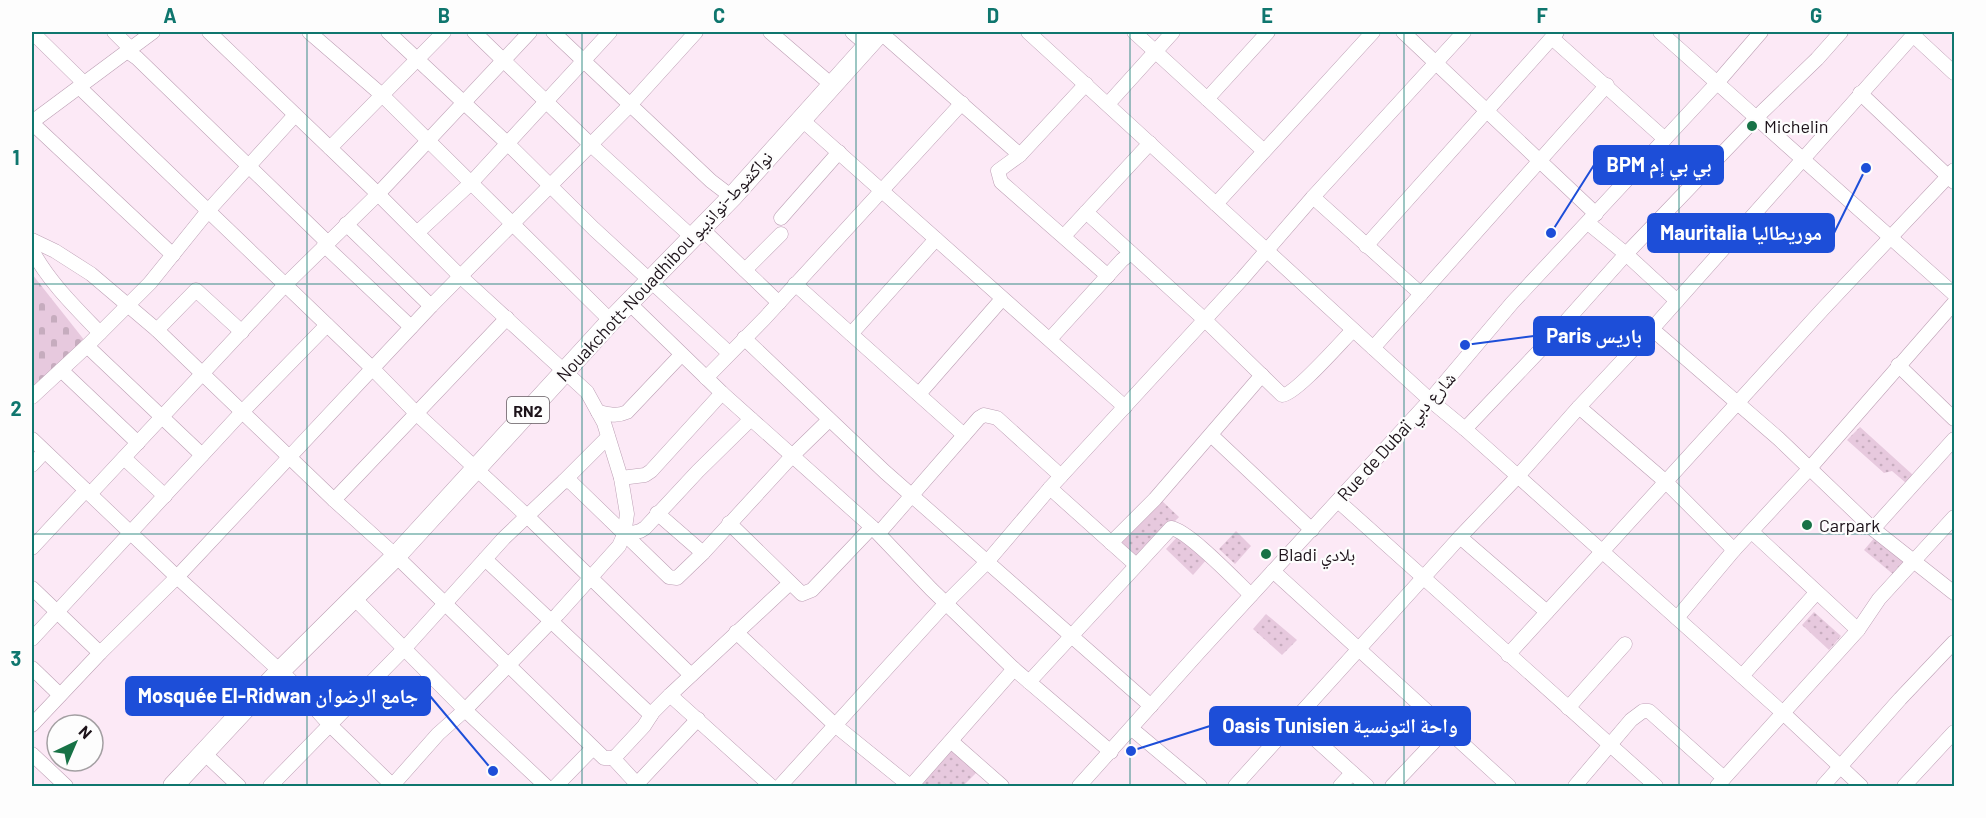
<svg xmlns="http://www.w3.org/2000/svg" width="1986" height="818" font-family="Barlow,'Noto Naskh Arabic',sans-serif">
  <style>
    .grass { fill: url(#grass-dots) }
    .cemetery { fill: url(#cemetery-stones) }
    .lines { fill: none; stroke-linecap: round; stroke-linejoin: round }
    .minor-casing { stroke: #bda0b5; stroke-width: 15 }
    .highway-casing { stroke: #bda0b5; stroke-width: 21 }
    .minor { stroke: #fff; stroke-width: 14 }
    .highway { stroke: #fff; stroke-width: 20 }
    .grid { fill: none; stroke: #0f766e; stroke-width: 1.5; stroke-opacity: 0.55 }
    .poi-dot { fill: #177246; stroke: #fdfdfd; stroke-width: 2 }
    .labels { text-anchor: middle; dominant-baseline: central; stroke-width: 4.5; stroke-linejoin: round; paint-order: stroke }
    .shield { fill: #fdfdfd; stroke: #60585d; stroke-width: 1.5 }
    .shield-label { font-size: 16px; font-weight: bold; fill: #1c1219 }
    .poi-label { font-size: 18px; fill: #1c1219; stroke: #fdfdfd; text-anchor: start }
    .street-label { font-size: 18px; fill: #1c1219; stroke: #fdfdfd }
    .leader { fill: none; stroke: #1d4ed8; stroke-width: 2 }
    .callout-dot { fill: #1d4ed8; stroke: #fdfdfd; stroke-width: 2 }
    .callout { fill: #1d4ed8; stroke: #1d4ed8; stroke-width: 2 }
    .callout-label { font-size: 20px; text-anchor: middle; font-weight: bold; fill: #fff }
    .neatline { fill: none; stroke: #0f766e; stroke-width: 2 }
    .grid-label { font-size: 20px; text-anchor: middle; font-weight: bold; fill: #0f766e }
  </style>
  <defs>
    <pattern id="grass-dots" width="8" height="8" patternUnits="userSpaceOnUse" patternTransform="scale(1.5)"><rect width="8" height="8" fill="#e7c9de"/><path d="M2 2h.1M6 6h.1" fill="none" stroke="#c6acbe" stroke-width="1.8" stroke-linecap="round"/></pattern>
    <pattern id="cemetery-stones" width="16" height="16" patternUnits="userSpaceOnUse" patternTransform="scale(1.5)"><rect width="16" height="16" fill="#e7c9de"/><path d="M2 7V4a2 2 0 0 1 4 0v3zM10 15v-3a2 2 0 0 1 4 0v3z" fill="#c6acbe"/></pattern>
  </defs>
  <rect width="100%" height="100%" fill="#fce9f6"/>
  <g class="grass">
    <path d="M1860,427L1913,475L1906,483L1892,471L1884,473L1847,440Z"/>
    <path d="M1161,500L1179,517L1135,561L1116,544Z"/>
    <path d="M1236,531L1251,546L1235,564L1219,549Z"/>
    <path d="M1180,534L1207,559L1193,575L1166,549Z"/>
    <path d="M1876,536L1906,560L1894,575L1864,550Z"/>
    <path d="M1814,612L1841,636L1829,650L1802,625Z"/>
    <path d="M1266,614L1297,640L1282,655L1253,629Z"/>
    <path d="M950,744L981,768L963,786H914Z"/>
  </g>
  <path class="cemetery" d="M32,274L85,341L32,392Z"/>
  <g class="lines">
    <g class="minor-casing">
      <g id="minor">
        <path d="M32,32L84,83"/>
        <path d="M114,32L131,49"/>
        <path d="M209,32L378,194L460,276L587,392L604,423L621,478L627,514L624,535L619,546L558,614L465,710L438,734L392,786"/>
        <path d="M309,32L382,95L611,321"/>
        <path d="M388,32L506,142L594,229L729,353"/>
        <path d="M474,32L590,144L692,237"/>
        <path d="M553,32L711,181L732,197"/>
        <path d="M770,32L833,86"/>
        <path d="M852,32L867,45"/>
        <path d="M880,32L1020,155"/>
        <path d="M1028,32L1430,400L1465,429L1782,712L1861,786"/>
        <path d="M1134,32L1264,151"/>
        <path d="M1403,32L1596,214"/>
        <path d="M1660,32L1954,294"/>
        <path d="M1913,35L1954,73"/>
        <path d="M1552,38L1665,139"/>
        <path d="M127,51L137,58L327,242"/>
        <path d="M1086,84L1020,155L998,171L1001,182L1108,276"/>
        <path d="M79,87L372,368L417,414L527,516L691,675"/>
        <path d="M1860,93L1954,182"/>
        <path d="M1207,99L1268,32"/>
        <path d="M1108,104L1173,32"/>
        <path d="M801,119L1125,407"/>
        <path d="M32,122L153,32"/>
        <path d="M32,123L173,255"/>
        <path d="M330,148L444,32"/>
        <path d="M1313,197L1421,294"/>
        <path d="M1216,204L1373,32"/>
        <path d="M1086,212L1205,320L1282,395C1295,395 1341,342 1353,330"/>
        <path d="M781,218L839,152"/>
        <path d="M1588,223L1626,254L1677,301"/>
        <path d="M346,224L431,306"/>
        <path d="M701,228L779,303"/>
        <path d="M418,232L471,183L610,32"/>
        <path d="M1064,236L1150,143"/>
        <path d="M32,240L55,251L91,274L157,330L334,500L396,556L604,758H613L617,755L644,726L653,712L670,695L790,583"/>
        <path d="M324,245L411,327"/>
        <path d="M1366,246L1557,32"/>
        <path d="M32,250C48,281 76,308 100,333"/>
        <path d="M745,270L781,234"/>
        <path d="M795,284L964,435"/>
        <path d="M629,303L722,393L872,527L931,589L1014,669L1111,752"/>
        <path d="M1652,329L1779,439L1873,529L1954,593"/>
        <path d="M157,330L196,290L242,332"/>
        <path d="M851,334L936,239"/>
        <path d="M744,338L885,472L1151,706"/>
        <path d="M1050,339L1122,260L1131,253"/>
        <path d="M87,346L202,455"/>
        <path d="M1373,348L1607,85"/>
        <path d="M1898,365L1954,419"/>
        <path d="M61,370L138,443"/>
        <path d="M706,378L764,319L962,103"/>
        <path d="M919,394L1002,299"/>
        <path d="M32,397L87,346L150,283L208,211L295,115"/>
        <path d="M1579,407L1666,482L1734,550"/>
        <path d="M598,412C609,414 616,417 627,412L681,355"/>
        <path d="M1465,429L1543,347L1626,254L1762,112L1817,59L1841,32"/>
        <path d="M1211,435L1312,530"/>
        <path d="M32,439L177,577L290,680L329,724L393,786"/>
        <path d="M124,458L165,496"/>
        <path d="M32,465L44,452"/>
        <path d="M621,478L645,475L651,471L722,393"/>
        <path d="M564,481L608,437"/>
        <path d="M1050,488L1136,565"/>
        <path d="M90,494L285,285L378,194L530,32"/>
        <path d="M334,500L507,318"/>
        <path d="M1338,501L1656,786"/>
        <path d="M657,513L703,553"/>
        <path d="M729,523L802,594L812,590L872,527"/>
        <path d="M1873,529L1954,439"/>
        <path d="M1752,532L1858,630"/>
        <path d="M879,533L979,418L984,415L997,418L1061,476"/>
        <path d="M624,535L640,531L645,528L698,471L751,419"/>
        <path d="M1460,537L1547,612"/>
        <path d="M1111,543L1155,499L1262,375"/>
        <path d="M32,548L86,490"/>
        <path d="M485,559L651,715"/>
        <path d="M1273,571L1509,786"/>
        <path d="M32,588L100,653"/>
        <path d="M353,597L465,710L546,786"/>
        <path d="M1677,618L1734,550L1810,468L1954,303"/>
        <path d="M736,632L836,726L910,786"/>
        <path d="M32,639L242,412L327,325"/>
        <path d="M1508,655L1822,310L1954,170"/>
        <path d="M32,668L60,695"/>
        <path d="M1742,676L1816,593"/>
        <path d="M1029,682L1171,528C1189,531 1235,580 1251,595"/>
        <path d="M670,695L771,786"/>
        <path d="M1568,708L1625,644"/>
        <path d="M1295,721L1367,786"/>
        <path d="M32,725L100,653L177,577L431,306L630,105L696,32"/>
        <path d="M1132,729L1200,786"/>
        <path d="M952,742L1002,786"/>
        <path d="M204,753L239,786"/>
        <path d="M32,754L66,786"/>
        <path d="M613,758L637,784"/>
        <path d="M270,786L404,649L504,538L564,481L571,482L575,486L669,577L677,578L703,553L793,455L829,420"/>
        <path d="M556,786L593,748"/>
        <path d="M635,786L698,719"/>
        <path d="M780,786L946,603L987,562L1050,488L1242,279L1313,197L1464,32"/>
        <path d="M911,786L1014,669"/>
        <path d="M1079,786L1198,653L1430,400L1512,303L1717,83L1761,32"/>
        <path d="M1235,786L1460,537L1518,476L1579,407L1652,329L1916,32"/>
        <path d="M1340,786L1352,773"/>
        <path d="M1392,786L1446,729"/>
        <path d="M1575,786L1631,720L1643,711H1649L1724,778"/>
        <path d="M1717,786L1858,630L1879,599L1954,517"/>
        <path d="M1823,786L1900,699L1954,642"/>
        <path d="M1904,786L1954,732"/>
      </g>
    </g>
    <g class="highway-casing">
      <path id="highway" d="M173,786L280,671L396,556L611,321L732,197L880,32"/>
    </g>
    <use href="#minor" class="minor"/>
    <use href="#highway" class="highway"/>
  </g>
  <path class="grid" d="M307,32V786M582,32V786M856,32V786M1130,32V786M1404,32V786M1679,32V786M32,284H1954M32,534H1954"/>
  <g class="poi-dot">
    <circle cx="1752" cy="126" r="6"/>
    <circle cx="1807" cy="525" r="6"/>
    <circle cx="1266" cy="554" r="6"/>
  </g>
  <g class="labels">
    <rect class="shield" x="507" y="397" width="42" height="26" rx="4.5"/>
    <g class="shield-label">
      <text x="528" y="410">RN2</text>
    </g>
    <g class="poi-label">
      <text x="1764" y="126">Michelin</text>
      <text x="1819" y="525">Carpark</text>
      <text x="1278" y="554">Bladi بلادي</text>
    </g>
    <g class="street-label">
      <text transform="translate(664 266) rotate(-47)">Nouakchott-Nouadhibou نواكشوط-نواذيبو</text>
      <text transform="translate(1396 436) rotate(-48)">Rue de Dubaï شارع دبي</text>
    </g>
  </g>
  <path class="leader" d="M1551 233L1594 165M1866 168L1834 233M1465 345L1534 336M493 771L430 696M1131 751L1210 726"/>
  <g class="callout-dot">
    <circle cx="1551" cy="233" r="6"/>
    <circle cx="1866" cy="168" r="6"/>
    <circle cx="1465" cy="345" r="6"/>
    <circle cx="493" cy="771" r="6"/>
    <circle cx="1131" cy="751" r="6"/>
  </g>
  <g class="callout">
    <rect x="1594" y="146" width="129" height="38" rx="6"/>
    <rect x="1648" y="214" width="186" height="38" rx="6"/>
    <rect x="1534" y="317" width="120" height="38" rx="6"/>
    <rect x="126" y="677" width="304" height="38" rx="6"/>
    <rect x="1210" y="707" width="260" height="38" rx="6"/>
  </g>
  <g class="callout-label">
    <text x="1659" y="172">BPM بي بي إم</text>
    <text x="1741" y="240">Mauritalia موريطاليا</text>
    <text x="1594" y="343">Paris باريس</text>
    <text x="278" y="703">Mosquée El-Ridwan جامع الرضوان</text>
    <text x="1340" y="733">Oasis Tunisien واحة التونسية</text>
  </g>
  <rect width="1986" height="818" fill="none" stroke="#fdfdfd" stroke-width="66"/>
  <g transform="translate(75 743) rotate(44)"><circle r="28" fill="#fdfdfd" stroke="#a39fa2" stroke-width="1.5"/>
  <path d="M0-4.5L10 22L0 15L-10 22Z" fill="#177246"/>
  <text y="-9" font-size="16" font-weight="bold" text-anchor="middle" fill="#1c1219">N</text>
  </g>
  <rect x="33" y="33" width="1920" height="752" class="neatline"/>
  <g class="grid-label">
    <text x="170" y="23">A</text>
    <text x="444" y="23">B</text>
    <text x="719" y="23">C</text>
    <text x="993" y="23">D</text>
    <text x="1267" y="23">E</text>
    <text x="1542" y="23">F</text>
    <text x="1816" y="23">G</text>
    <text x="16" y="165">1</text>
    <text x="16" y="416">2</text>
    <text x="16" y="666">3</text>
  </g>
</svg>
